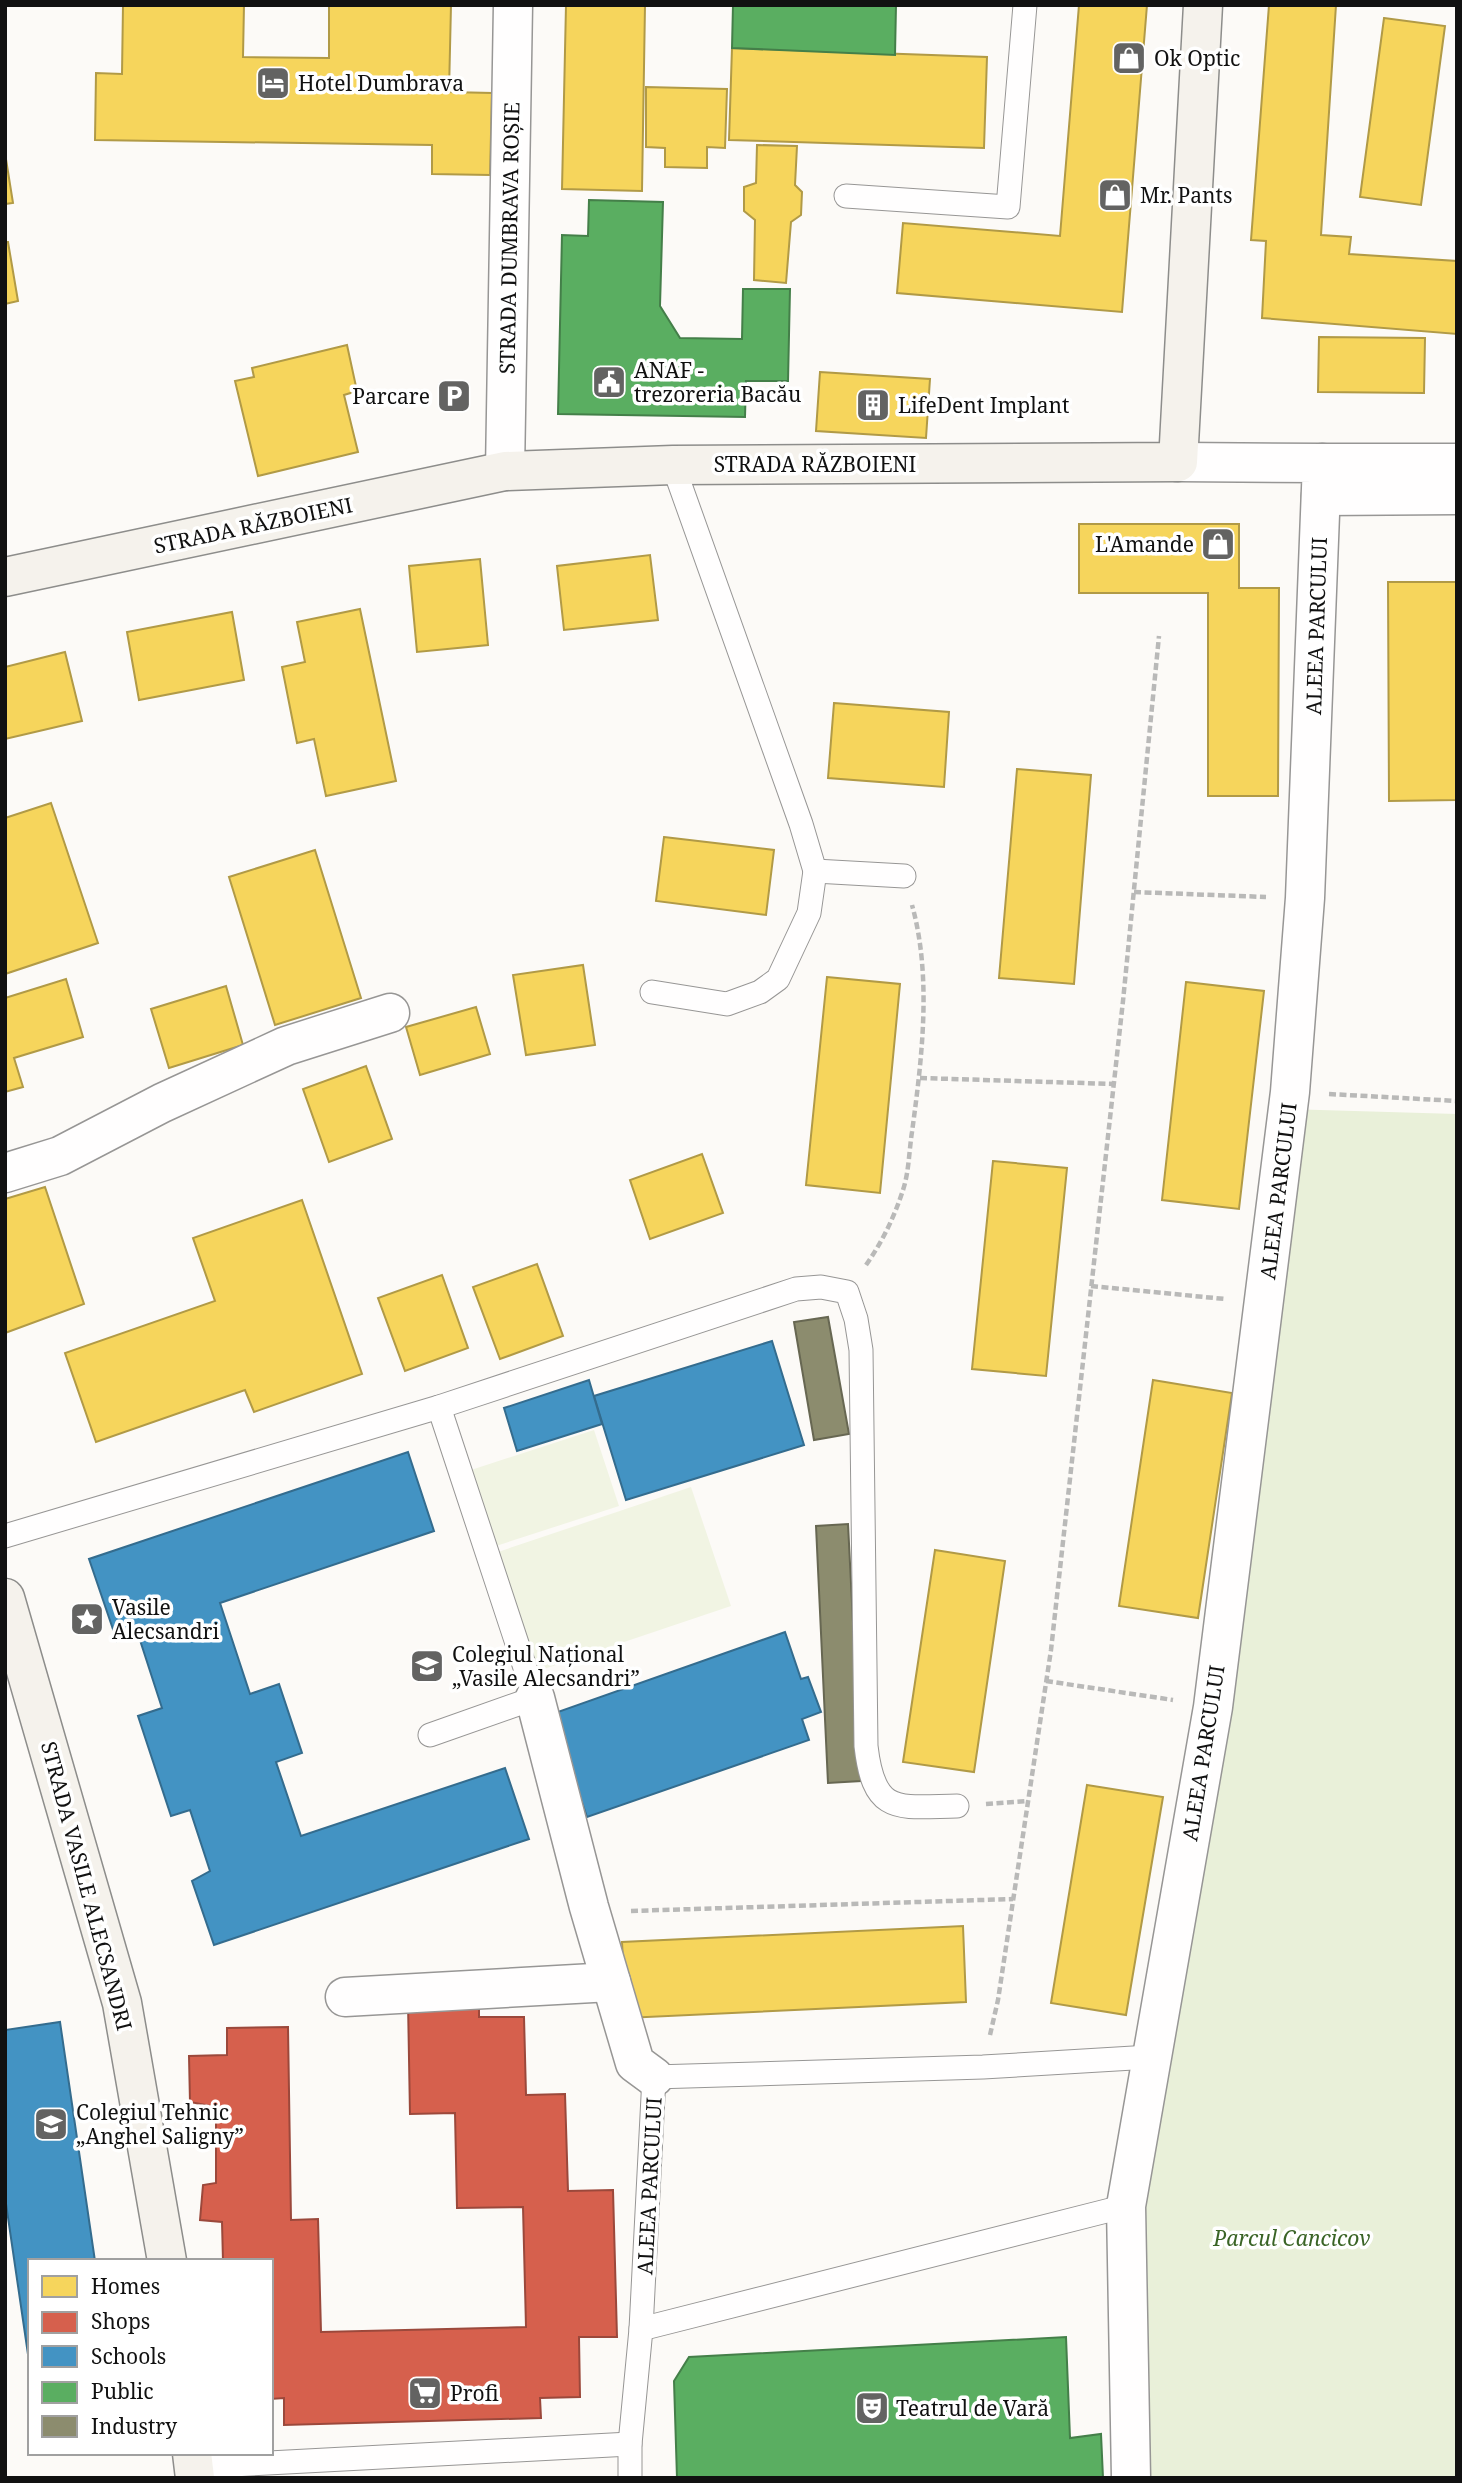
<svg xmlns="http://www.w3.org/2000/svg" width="1462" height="2483" font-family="'Noto Serif',serif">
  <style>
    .green { fill: #e9f0d9 }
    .pitch { fill: #f1f4e3 }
    .homes { fill: #f6d55c; stroke: #b19a46; stroke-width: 2 }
    .shops { fill: #d6604d; stroke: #9b483b; stroke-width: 2 }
    .schools { fill: #4393c3; stroke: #346c8e; stroke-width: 2 }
    .public { fill: #5aae61; stroke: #447f49; stroke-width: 2 }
    .industry { fill: #8c8c6e; stroke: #676752; stroke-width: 2 }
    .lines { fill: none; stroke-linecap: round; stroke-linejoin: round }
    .lane-casing { stroke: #979695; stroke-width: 25 }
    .street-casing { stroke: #979695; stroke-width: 41 }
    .secondary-casing { stroke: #8d8d8b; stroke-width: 41 }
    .path { stroke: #b9b9b8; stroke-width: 4.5; stroke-dasharray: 7 3.5; stroke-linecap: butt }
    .lane { stroke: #fffefe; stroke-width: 23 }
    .street { stroke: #fffefe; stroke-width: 38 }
    .secondary { stroke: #f5f2ec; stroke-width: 38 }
    .labels { text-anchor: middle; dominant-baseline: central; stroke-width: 7; stroke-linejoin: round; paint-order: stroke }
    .poi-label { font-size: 21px; fill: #111; stroke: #fff; text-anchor: start }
    .street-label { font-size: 21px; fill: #111; stroke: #fff }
    .park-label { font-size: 21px; font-style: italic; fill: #3a6426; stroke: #fff }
  </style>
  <rect width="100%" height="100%" fill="#fcfaf7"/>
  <path class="green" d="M1286,1109L1457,1114V2478H1131L1126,2206Z"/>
  <g class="pitch">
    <path d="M594,1430L619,1506L496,1546L471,1470Z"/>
    <path d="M691,1487L731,1606L535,1672L495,1553Z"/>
  </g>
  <g class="homes">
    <path d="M123,5H244L243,57L329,58V5H451L449,92L492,93L490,175L432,174V145L95,140L96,73L122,74Z"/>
    <path d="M566,5H645L642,191L562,189Z"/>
    <path d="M1079,5H1147L1122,312L897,293L903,223L1060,236Z"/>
    <path d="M1269,5H1336L1321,235L1351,237L1349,254L1457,261V334L1262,318L1266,241L1251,240Z"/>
    <path d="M1384,18L1445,26L1421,205L1360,197Z"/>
    <path d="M732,48L987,57L984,148L729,140Z"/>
    <path d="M646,87L727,89L725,148L707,147V168L665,167V148L646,147Z"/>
    <path d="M757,145L797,146L795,185L802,192L801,215L791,222L786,283L754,280L755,220L744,211V187L756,183Z"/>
    <path d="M5,153L13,203L5,204Z"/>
    <path d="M5,242H8L18,301L5,304Z"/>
    <path d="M1319,337L1425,338L1424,393L1318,392Z"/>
    <path d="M347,345L357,391L344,395L358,452L258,476L235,381L254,377L252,368Z"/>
    <path d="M820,372L930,379L926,438L816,431Z"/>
    <path d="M1079,524H1239V588H1279L1278,796H1208V593H1079Z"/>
    <path d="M650,555L658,620L564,630L557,566Z"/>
    <path d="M480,559L488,645L417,652L409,566Z"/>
    <path d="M1388,582H1457V800L1389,801Z"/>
    <path d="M360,609L396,781L326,796L314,739L297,743L282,667L305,662L297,622Z"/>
    <path d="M232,612L244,680L139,700L127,632Z"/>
    <path d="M65,652L82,721L5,739V667Z"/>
    <path d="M834,703L949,712L944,787L828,778Z"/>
    <path d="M1017,769L1091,775L1074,984L999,978Z"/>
    <path d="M51,803L98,943L5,974V818Z"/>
    <path d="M664,837L774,850L766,915L656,901Z"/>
    <path d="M315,850L361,998L275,1025L229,877Z"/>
    <path d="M583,965L595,1045L526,1055L513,975Z"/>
    <path d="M827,977L900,984L880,1193L806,1185Z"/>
    <path d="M66,979L83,1037L14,1058L23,1087L5,1092V998Z"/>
    <path d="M1186,982L1264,991L1239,1209L1162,1200Z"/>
    <path d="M226,986L243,1045L169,1068L151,1009Z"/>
    <path d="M476,1007L490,1054L420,1075L406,1027Z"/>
    <path d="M366,1066L392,1139L329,1162L303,1089Z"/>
    <path d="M702,1154L723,1213L650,1239L630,1180Z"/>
    <path d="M993,1161L1067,1168L1046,1376L972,1369Z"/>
    <path d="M45,1187L84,1304L5,1333V1199Z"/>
    <path d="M302,1200L362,1374L254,1412L245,1390L96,1442L65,1353L215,1301L193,1238Z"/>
    <path d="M537,1264L563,1336L500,1359L473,1287Z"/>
    <path d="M442,1275L468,1348L405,1371L378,1298Z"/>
    <path d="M1153,1380L1232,1393L1198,1618L1119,1606Z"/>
    <path d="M935,1550L1005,1561L974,1772L903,1762Z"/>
    <path d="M1087,1785L1163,1797L1126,2015L1051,2003Z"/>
    <path d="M963,1926L966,2002L626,2018L622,1942Z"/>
  </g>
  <path class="shops" d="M479,2001V2017H524L526,2095L565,2094L568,2191L613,2190L617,2337H579L580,2397L540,2398L541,2418L284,2425V2398L271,2399V2261H223L222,2222L200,2220L203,2185L216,2183V2107L190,2102L189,2056L227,2055V2028L288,2027L291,2220L318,2219L321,2332L526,2327L523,2207L457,2208L455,2113L410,2114L408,2002Z"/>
  <g class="schools">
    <path d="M772,1341L804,1445L626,1500L594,1396Z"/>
    <path d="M589,1380L602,1424L517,1451L504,1408Z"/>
    <path d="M408,1452L434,1531L220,1603L250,1694L279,1684L302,1753L276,1762L301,1836L505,1768L529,1839L214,1945L192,1881L210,1871L190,1810L171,1816L138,1716L162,1708L138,1634L117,1641L89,1559Z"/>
    <path d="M785,1632L801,1679L808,1677L821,1712L802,1719L809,1740L587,1817L552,1714Z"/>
    <path d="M60,2022L95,2261H30V2368L5,2197V2030Z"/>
  </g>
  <g class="public">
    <path d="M733,5H896L895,55L732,48Z"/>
    <path d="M589,200L663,202L660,306L680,338L742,339L743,289H790L788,381H746L745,417L558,414L562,235L588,236Z"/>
    <path d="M1066,2337L1070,2438L1101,2434L1103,2478H677L674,2381L689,2357Z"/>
  </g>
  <g class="industry">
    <path d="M828,1317L849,1434L814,1440L794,1322Z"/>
    <path d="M848,1524L861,1781L828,1783L816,1526Z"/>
  </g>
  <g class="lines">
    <g class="lane-casing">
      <g id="lane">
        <path d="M846,196L1008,207L1025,5"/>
        <path d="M673,465L801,824L815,871L904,876"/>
        <path d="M652,992L727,1004L760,992L778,979L809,913L815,871"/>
        <path d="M5,1536L439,1407L796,1289L821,1287L847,1292L856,1319L861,1350L866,1746C874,1816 898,1807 957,1806"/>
        <path d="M430,1735L535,1698L439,1407"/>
        <path d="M641,2329L1126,2206"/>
        <path d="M194,2467L630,2444"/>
        <path d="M630,2478V2444L641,2329L654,2077L983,2067L1150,2057"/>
      </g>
    </g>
    <g class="street-casing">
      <g id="street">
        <path d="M1322,463H1457"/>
        <path d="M505,471L513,5"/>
        <path d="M1321,496L1457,495"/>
        <path d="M5,1173L60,1156L162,1103L286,1046L390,1013"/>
        <path d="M535,1698L589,1907L635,2063L654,2077"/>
        <path d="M345,1997L611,1982"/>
        <path d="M1131,2478L1126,2206L1213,1707L1290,1092L1305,898L1322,463L1178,462"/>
      </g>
    </g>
    <g class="secondary-casing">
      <g id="secondary">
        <path d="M5,577L505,471L673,465L1178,462L1203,5"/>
        <path d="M5,1598L122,2003L167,2261"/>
        <path d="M192,2453L195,2478"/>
      </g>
    </g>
    <g class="path">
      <path d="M1134,892L1266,897"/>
      <path d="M920,1078L1114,1084"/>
      <path d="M1329,1094L1457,1101"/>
      <path d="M866,1265C882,1242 894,1218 903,1190C909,1172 909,1151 912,1132C922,1058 932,977 912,905"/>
      <path d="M1091,1286L1225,1299"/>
      <path d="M1046,1681L1173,1700"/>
      <path d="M986,1804L1028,1801"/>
      <path d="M631,1911L1013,1899"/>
      <path d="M990,2035L998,2000L1051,1650L1123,1001L1159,636"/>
    </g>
    <use href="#lane" class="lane"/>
    <use href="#street" class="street"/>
    <use href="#secondary" class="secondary"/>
  </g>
  <defs>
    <g id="shop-square" transform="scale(1.75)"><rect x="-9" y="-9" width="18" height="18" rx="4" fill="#636362" stroke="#fff"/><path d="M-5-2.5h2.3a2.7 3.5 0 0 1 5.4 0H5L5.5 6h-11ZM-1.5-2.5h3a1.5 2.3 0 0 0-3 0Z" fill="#fff"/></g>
    <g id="hotel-square" transform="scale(1.75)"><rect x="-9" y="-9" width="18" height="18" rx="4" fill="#636362" stroke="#fff"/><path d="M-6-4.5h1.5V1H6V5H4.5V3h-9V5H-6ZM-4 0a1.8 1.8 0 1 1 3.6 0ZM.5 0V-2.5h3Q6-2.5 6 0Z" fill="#fff"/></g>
    <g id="civic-square" transform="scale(1.75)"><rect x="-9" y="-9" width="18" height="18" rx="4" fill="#636362" stroke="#fff"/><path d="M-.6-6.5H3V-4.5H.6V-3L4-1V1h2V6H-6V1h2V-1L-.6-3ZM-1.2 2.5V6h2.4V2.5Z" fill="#fff"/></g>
    <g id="parking-square" transform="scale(1.75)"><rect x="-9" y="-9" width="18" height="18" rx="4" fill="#636362" stroke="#fff"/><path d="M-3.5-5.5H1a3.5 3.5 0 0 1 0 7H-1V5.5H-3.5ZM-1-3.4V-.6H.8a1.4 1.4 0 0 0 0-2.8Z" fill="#fff"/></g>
    <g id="building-square" transform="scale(1.75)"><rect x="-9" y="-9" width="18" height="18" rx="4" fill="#636362" stroke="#fff"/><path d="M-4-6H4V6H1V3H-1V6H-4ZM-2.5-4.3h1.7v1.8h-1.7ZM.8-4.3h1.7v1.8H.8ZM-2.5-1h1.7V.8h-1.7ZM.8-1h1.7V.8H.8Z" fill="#fff"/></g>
    <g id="sight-square" transform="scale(1.75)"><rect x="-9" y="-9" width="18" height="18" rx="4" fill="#636362" stroke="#fff"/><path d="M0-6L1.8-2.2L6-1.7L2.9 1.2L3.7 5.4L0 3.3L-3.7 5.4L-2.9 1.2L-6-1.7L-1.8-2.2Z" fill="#fff"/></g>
    <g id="school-square" transform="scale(1.75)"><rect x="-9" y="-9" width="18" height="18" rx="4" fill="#636362" stroke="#fff"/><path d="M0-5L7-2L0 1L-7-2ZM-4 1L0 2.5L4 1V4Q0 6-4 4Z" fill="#fff"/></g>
    <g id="supermarket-square" transform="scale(1.75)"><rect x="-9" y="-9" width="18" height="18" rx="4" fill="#636362" stroke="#fff"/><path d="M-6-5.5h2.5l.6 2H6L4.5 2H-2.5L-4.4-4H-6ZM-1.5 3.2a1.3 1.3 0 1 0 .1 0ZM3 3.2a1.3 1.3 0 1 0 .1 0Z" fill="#fff"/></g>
    <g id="theatre-square" transform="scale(1.75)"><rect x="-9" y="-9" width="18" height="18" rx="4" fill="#636362" stroke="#fff"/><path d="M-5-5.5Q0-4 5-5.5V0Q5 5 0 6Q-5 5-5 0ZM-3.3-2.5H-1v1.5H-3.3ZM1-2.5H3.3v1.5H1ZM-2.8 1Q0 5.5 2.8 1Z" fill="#fff"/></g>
  </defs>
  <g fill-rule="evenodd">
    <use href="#shop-square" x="1129" y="58"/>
    <use href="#hotel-square" x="273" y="83"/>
    <use href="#shop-square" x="1115" y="195"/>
    <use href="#civic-square" x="609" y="382"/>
    <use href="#parking-square" x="454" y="396"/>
    <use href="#building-square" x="873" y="405"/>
    <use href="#shop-square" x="1218" y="544"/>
    <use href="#sight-square" x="87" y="1619"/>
    <use href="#school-square" x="427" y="1666"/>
    <use href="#school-square" x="51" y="2124"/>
    <use href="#supermarket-square" x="425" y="2393"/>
    <use href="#theatre-square" x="872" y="2408"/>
  </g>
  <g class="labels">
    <g class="poi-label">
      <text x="1154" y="58">Ok Optic</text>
      <text x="298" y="83">Hotel Dumbrava</text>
      <text x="1140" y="195">Mr. Pants</text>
      <text x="634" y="370">ANAF -<tspan x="634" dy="24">trezoreria Bacău</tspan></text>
      <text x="430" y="396" text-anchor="end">Parcare</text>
      <text x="898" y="405">LifeDent Implant</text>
      <text x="1194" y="544" text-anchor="end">L'Amande</text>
      <text x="112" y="1607">Vasile<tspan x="112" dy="24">Alecsandri</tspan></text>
      <text x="452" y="1654">Colegiul Național<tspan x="452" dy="24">„Vasile Alecsandri”</tspan></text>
      <text x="76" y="2112">Colegiul Tehnic<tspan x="76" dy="24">„Anghel Saligny”</tspan></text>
      <text x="450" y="2393">Profi</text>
      <text x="896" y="2408">Teatrul de Vară</text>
    </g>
    <g class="street-label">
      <text transform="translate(509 238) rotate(-89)">STRADA DUMBRAVA ROȘIE</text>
      <text x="815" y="464">STRADA RĂZBOIENI</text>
      <text transform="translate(253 525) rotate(-12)">STRADA RĂZBOIENI</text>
      <text transform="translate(1316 626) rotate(-88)">ALEEA PARCULUI</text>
      <text transform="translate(1278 1191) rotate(-83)">ALEEA PARCULUI</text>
      <text transform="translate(1203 1753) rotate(-81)">ALEEA PARCULUI</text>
      <text transform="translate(87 1886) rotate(75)">STRADA VASILE ALECSANDRI</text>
      <text transform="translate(649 2186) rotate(-87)">ALEEA PARCULUI</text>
    </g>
    <g class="park-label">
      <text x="1292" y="2238">Parcul Cancicov</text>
    </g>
  </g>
  <rect width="1462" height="2483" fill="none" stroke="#111111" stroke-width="14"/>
  <rect x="28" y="2259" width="245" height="196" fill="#ffffff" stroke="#a0a0a0" stroke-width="2"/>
  <rect x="42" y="2276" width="35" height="21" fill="#f6d55c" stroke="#a0a0a0" stroke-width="2"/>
  <text x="91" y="2294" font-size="21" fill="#111111">Homes</text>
  <rect x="42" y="2312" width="35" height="21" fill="#d6604d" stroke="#a0a0a0" stroke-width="2"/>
  <text x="91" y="2329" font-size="21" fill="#111111">Shops</text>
  <rect x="42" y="2346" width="35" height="21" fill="#4393c3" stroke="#a0a0a0" stroke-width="2"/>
  <text x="91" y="2364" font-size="21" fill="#111111">Schools</text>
  <rect x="42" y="2382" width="35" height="21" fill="#5aae61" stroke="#a0a0a0" stroke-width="2"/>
  <text x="91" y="2399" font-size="21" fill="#111111">Public</text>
  <rect x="42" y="2416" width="35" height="21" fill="#8c8c6e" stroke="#a0a0a0" stroke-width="2"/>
  <text x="91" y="2434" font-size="21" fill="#111111">Industry</text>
</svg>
